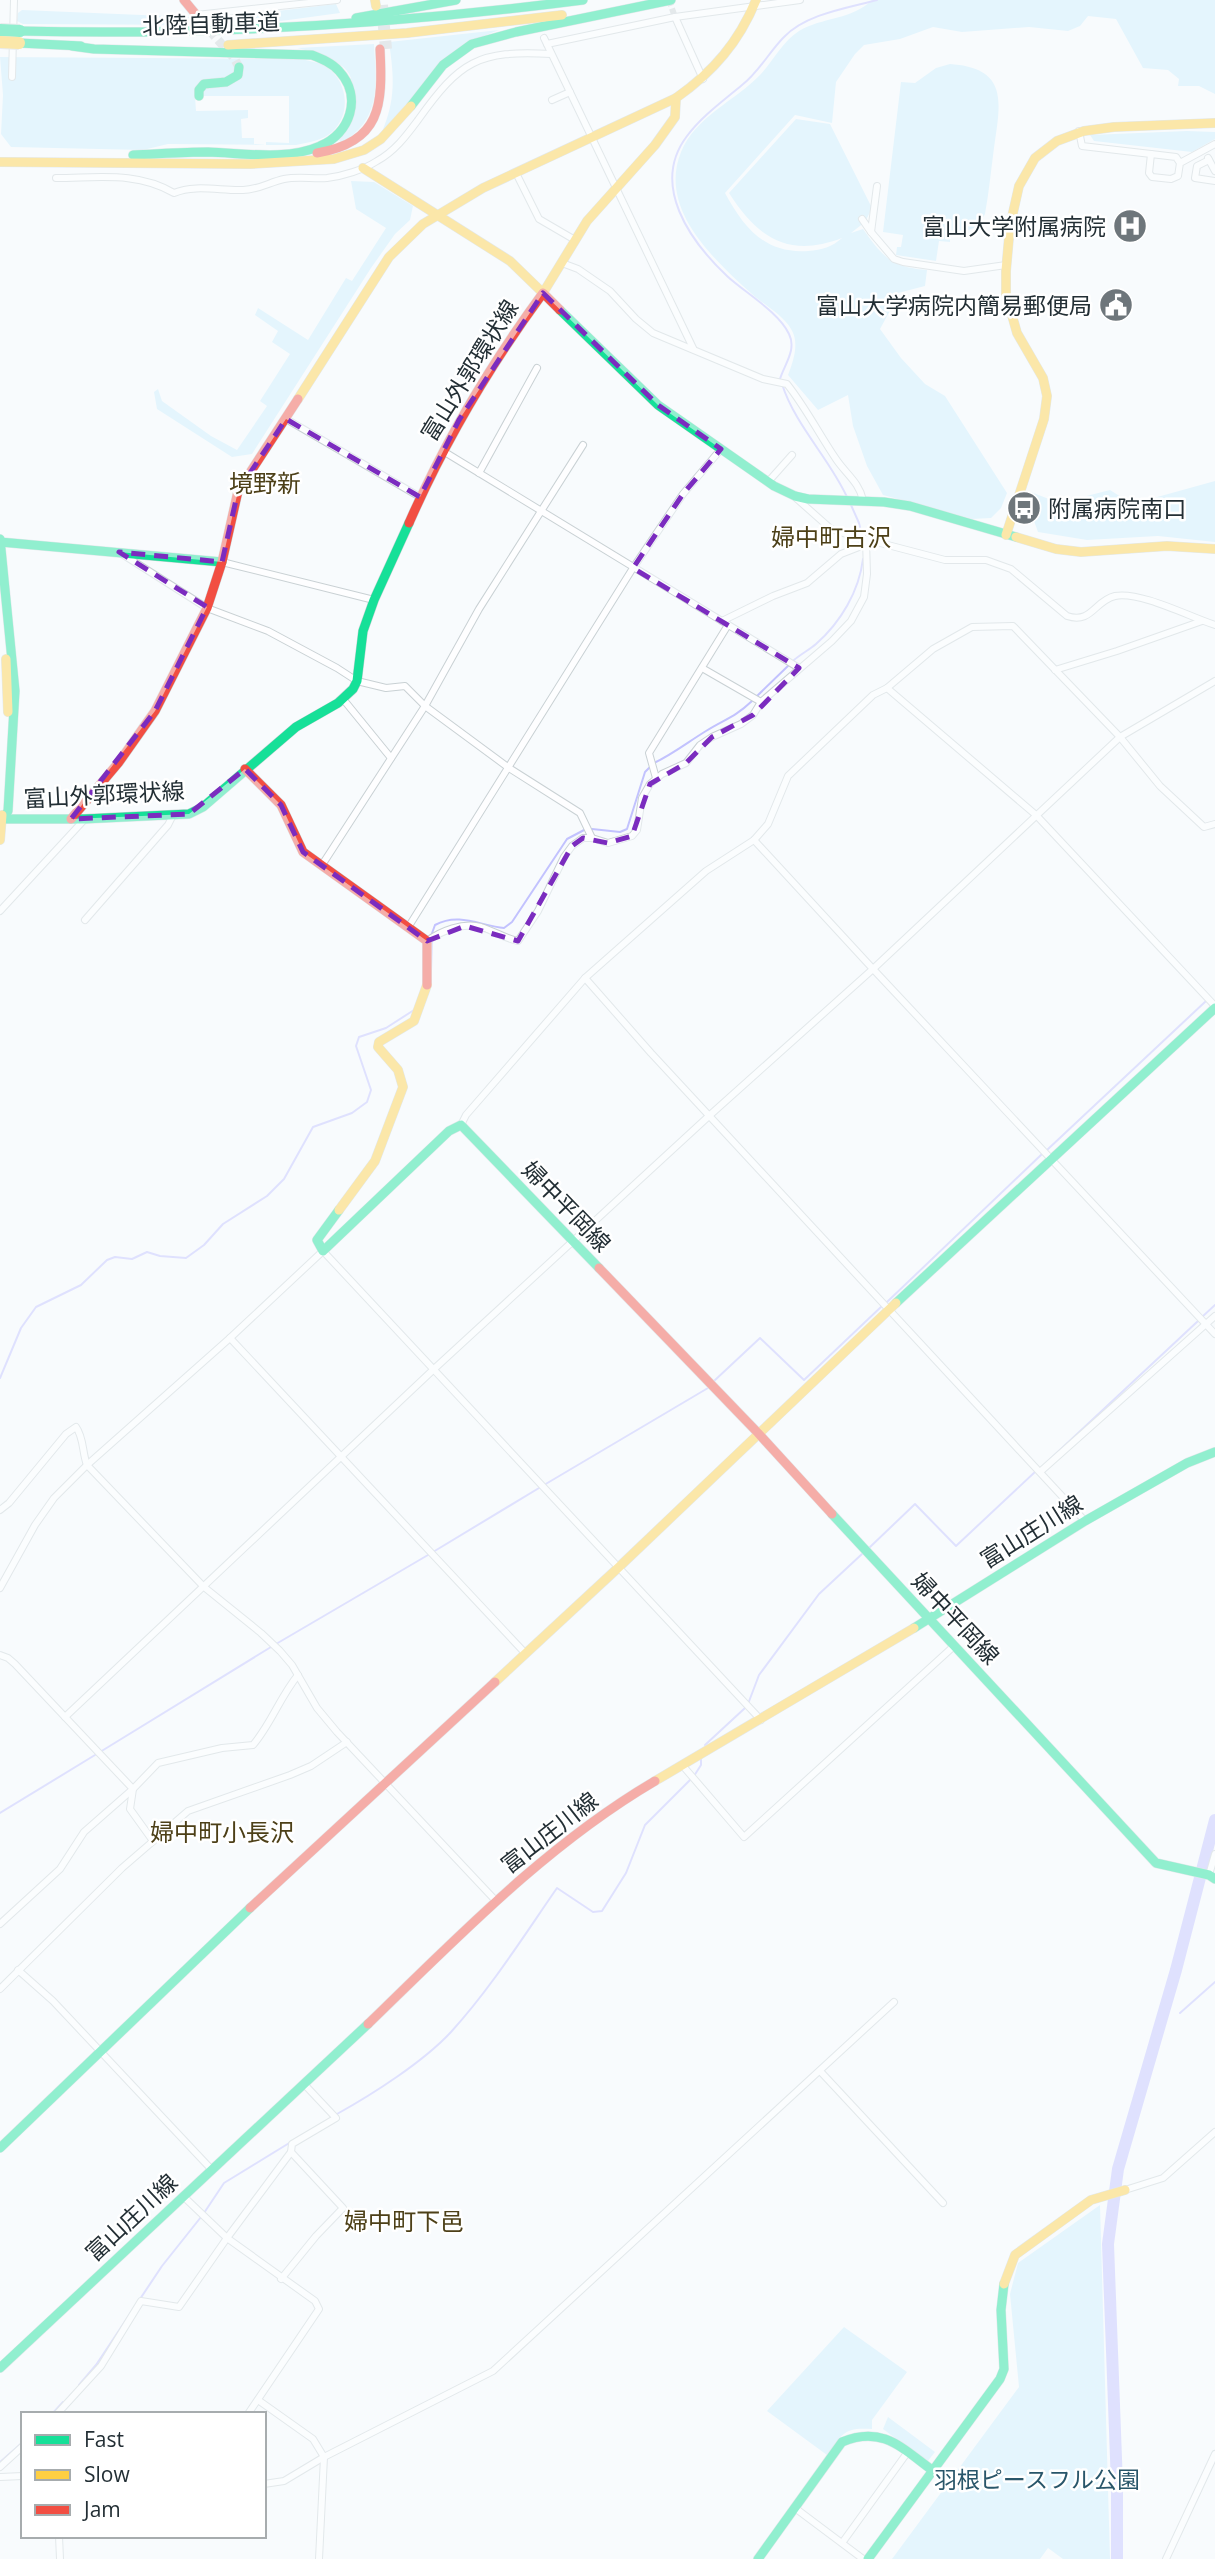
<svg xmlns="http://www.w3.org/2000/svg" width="1215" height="2559" font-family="'Open Sans','Noto Sans JP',sans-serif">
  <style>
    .green { fill: #cdedfc; fill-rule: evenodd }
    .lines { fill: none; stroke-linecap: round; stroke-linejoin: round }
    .stream { stroke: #c2c2fe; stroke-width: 2 }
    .river { stroke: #c2c2fe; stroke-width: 12 }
    .street-tunnel { stroke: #cdd2d5; stroke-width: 6; stroke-dasharray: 6 3; stroke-linecap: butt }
    .secondary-tunnel { stroke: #cdd2d5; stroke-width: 9; stroke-dasharray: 9 4.5; stroke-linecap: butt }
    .highway-tunnel { stroke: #cdd2d5; stroke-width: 12; stroke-dasharray: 12 6; stroke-linecap: butt }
    .street-casing { stroke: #c9d1d4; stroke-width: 8 }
    .fast-casing { stroke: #c9d1d4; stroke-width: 10 }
    .slow-casing { stroke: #c9d1d4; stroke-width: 10 }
    .jam-casing { stroke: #c9d1d4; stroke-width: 10 }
    .street { stroke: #fefeff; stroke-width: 6 }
    .fast { stroke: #16e098; stroke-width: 9 }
    .slow { stroke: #ffcf43; stroke-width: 9 }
    .jam { stroke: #f24e42; stroke-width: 9 }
    .fast-bridge-casing { stroke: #d5d8da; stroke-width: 14; stroke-linecap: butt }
    .slow-bridge-casing { stroke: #d5d8da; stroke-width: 14; stroke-linecap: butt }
    .fast-bridge { stroke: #16e098; stroke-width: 12 }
    .slow-bridge { stroke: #ffcf43; stroke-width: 12 }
    .marked { fill: none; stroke: #7b2cbf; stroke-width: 5; stroke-dasharray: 14 9; stroke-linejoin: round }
    .labels { text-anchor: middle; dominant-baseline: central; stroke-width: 5; stroke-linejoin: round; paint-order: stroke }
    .street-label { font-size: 23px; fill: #232f35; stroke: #fff }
    .poi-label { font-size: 23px; fill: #232f35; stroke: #fff; text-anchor: end }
    .park-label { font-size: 23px; fill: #29566a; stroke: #fff }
    .neighbourhood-label { font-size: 24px; fill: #4d4018; stroke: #fff }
  </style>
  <rect width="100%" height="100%" fill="#f8fbfd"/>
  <g class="green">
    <path d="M872,0H1215V94L1199,86H1178L1179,79L1168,70L1143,68L1116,19L1088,16L1080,26L1068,31L1029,27L962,32L933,27L900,39L864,45L855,54L836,82L832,123L795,115L725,193C744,228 765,254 808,251C822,250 832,247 842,238C790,258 758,239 729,193L796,119L830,124L872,208L865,222L851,233L863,229C883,257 891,267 927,270L925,286L894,294L892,307L880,329L901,358L925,384L945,396L1007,493L1001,508L991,518L972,519L883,495L867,466L853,426L848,395L818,410L788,375C793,362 800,343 791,329C783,315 764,305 752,294C713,259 658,209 681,152C695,117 736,100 760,75C773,61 783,41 799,31C822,17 852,20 872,0Z"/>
    <path d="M336,4L340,13L259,24L208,25L209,16L252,14Z"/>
    <path d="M22,10L190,17L200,25L23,24L17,21L18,13Z"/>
    <path d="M499,30L471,41L382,132C396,99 394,77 389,42Z"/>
    <path d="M374,44C376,84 382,120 341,143L339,140C343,123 351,103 352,86C354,62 314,52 297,48Z"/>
    <path d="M0,57L299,59C307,60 317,62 325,66C348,80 352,114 332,132C322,141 309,142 296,145L168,144L143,150L11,147L1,134L3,95ZM195,96H289V143L266,142V145L254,144V138H242L241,119L248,118V110L196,111Z"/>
    <path d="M950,64C1010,68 1000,104 994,148C991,170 989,192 985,214L978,226L950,238V242L939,241L936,261L896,255L897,247H901L903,235L883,232L901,82L915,83L936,68Z"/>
    <path d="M1187,131L1215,132V139L1192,152L1094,141L1090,135Z"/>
    <path d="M351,181L374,182L413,206L410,220L395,234L371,268L252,454L232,457L157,409L154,392L158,389L162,401L211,436L237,450L267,406L260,401L290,354L272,342L278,331L255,315L258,308L308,340L346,278L352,281L386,228L356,209Z"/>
    <path d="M1215,481V542L1158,536L1087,540L1038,532L1029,507L1031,492L1059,503L1110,490L1132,504Z"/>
    <path d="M1100,2205L1110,2559H1063L1048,2548L1040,2559H892L1019,2387L1010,2294L1018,2263Z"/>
    <path d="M844,2327L907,2372L872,2420V2429C844,2427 843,2433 827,2455L767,2411Z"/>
    <path d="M888,2417L935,2452L927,2462L883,2429Z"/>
  </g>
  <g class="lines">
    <g class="stream">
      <path d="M780,379C784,365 797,350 789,334C779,312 744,292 727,276C690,241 650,185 687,136C702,116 723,101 742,85C759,72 769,52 784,37C806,14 847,8 877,0"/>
      <path d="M782,384C795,425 829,458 847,497"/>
      <path d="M851,505L859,523L862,536"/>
      <path d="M794,660C801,654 809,650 816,644C841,622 859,591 863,559"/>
      <path d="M756,697L790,664"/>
      <path d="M654,763C673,754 688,742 706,731C725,719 734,718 752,701"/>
      <path d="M592,829L620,832L627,829L645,772L650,767"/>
      <path d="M431,936L435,925C459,912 481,926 504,928L512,922L567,839L586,829"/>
      <path d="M431,971L432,942"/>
      <path d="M1047,1150L1206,1001"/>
      <path d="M887,1302L1042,1154"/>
      <path d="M1202,1317L1215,1305"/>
      <path d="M0,1378L21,1328L36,1307L81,1285L107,1260L115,1257L132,1259L147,1252L160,1256L186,1258L204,1245L223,1224L267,1196L284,1179L313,1127L352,1113L367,1102L371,1090L356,1046L359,1037L386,1028L414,1010"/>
      <path d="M714,1381L760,1338L804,1380L882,1306"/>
      <path d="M1046,1463L1198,1321"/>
      <path d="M544,1485L708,1388"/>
      <path d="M869,1548L915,1504L956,1546L1036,1471"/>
      <path d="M433,1552L539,1488"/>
      <path d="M276,1644L428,1555"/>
      <path d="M748,1704L759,1675L819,1594L862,1554"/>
      <path d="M705,1745L745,1708"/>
      <path d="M100,1752L271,1647"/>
      <path d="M694,1776L701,1765V1759"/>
      <path d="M0,1813L95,1755"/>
      <path d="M1180,2013L1215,1982"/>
      <path d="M337,2114C373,2094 423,2062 451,2032C491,1988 523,1937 557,1888L593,1912L602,1911L626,1873L645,1825L690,1780"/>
      <path d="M204,2213L224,2183L299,2137"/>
      <path d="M79,2385L96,2365L162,2266L201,2217"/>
      <path d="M52,2414L63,2402"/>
      <path d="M0,2462L23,2442"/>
    </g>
    <path class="river" d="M1117,2559V2485L1108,2244L1118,2169L1176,1970L1215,1820"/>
    <path class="street-tunnel" d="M669,0L675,17"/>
    <path class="secondary-tunnel" d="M209,30L234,58L239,67"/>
    <path class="highway-tunnel" d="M382,5L386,49"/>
    <g class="street-casing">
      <g id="street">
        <path d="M196,15L337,0"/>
        <path d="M675,17L703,79"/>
        <path d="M544,38L693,348"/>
        <path d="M547,44L675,17L800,0"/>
        <path d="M12,77L14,0"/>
        <path d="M552,100L570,92"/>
        <path d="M1079,131L1082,146L1151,154"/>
        <path d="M1208,158L1215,171"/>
        <path d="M1209,160L1197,166L1195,178L1215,181"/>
        <path d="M1180,163L1176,157L1151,154L1149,173L1152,177L1171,179L1178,176L1180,163L1215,144"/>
        <path d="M516,173L539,219L575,240"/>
        <path d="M56,178C97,178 137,171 174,193C195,184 221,191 243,190C258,190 270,182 284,179C298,176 312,179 327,178C343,176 363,170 377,161C395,151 406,136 418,120C460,61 478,50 551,54"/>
        <path d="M862,219L871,232L877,186"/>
        <path d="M871,232L894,259L903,262L964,271L1006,265"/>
        <path d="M562,263L578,269L610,291L636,319L653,333L763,379L787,384C806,408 819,434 836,459C846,474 859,482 863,500"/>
        <path d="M286,419L420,497"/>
        <path d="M443,451L799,668"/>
        <path d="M479,473L537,368"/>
        <path d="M768,482L792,455"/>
        <path d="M796,498L831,529L846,534L945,560H986L1011,569L1067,616C1092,624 1094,601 1115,596C1140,591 1190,617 1215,625"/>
        <path d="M122,554L207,608L268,631L337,668L357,681L386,688L405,686L425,706L509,768L580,813L592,838"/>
        <path d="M222,562L374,600"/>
        <path d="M722,621L773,596L807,583L841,554L859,547L866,540"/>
        <path d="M702,668L761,702"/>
        <path d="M1055,670L1117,651L1202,621"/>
        <path d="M887,688L1036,815L1215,1006"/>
        <path d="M343,699L391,758"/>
        <path d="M656,778L649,753L728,625"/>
        <path d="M754,840L873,969L1215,1334"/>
        <path d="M322,865L425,706L479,609L583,445"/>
        <path d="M0,911L84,820"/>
        <path d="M85,920L168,825L173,815"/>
        <path d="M409,926L633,568L683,494L721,449"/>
        <path d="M427,941C441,931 463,922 481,927C494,931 504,938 518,941L538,911L564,857L572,846L583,838H592L608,843L632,836L637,830L642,798L650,784L662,774L686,763L700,745L712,737L741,724L753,715L761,702L832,641L851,621L864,597L867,574L866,540"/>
        <path d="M585,978L651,1053L1085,1521"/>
        <path d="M461,1125L466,1115L585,978L706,871L754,840L768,824L788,776L873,695L887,688L933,649L972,627L1013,626L1120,737L1160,786L1204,827L1215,824"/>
        <path d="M230,1338L525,1653"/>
        <path d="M1041,1471L1215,1316"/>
        <path d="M0,1510L9,1503L66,1434L76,1427C84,1438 82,1452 87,1465L204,1587L261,1633L280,1651L292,1665L317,1708L337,1732L496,1901"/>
        <path d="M0,1588L35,1525L54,1498L87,1465L230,1338L323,1251L761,1720"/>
        <path d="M0,1655L8,1658L15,1664L133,1789L130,1809L153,1841"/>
        <path d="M65,1717L434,1369L710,1115L873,969L1120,737L1215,681"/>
        <path d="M683,1766L744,1837L954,1646"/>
        <path d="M1209,1875L1215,1854"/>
        <path d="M0,1924L60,1869L84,1832L133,1789L158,1763L222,1748L253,1745C271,1724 280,1697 298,1675"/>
        <path d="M18,1970L53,2001L212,2170"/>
        <path d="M0,1989L122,1868L188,1811L290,1775L311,1766L347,1742"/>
        <path d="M820,2071L943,2203"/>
        <path d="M1125,2190L1163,2178L1215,2132"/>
        <path d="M183,2196L227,2238L315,2301L319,2309L248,2414"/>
        <path d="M281,2279L316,2236L343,2208L291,2152L292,2144L336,2118L304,2084"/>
        <path d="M258,2400L313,2439L324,2457L319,2559"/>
        <path d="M57,2414L101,2366L141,2301L179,2307L227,2238L291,2152"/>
        <path d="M0,2467L23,2446"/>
        <path d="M0,2477L23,2476"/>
        <path d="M264,2484L284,2481L324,2457L493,2371L894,2002"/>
        <path d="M795,2508L863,2559"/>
        <path d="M59,2536L60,2559"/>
        <path d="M842,2543L907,2453"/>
        <path d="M1166,2559L1215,2454"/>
      </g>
    </g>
    <g class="fast-casing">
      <g id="fast">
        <path d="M356,18L456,0"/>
        <path d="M20,31C209,36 396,24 583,0"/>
        <path d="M19,43L81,46"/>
        <path d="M72,46L94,49L312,55C322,59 332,63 339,71C363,97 350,134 320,146C286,161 244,153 208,152C183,152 158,154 133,155"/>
        <path d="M199,96V90L204,84L226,82L238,75L239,67"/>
        <path d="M411,106L443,65L472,44L516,32L671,0"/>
        <path d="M560,310L658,405L774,486L795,496L808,499L884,502L910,506L1016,537"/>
        <path d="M0,539L15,691L8,811L3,819"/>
        <path d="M0,542L222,562"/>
        <path d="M0,819H84L189,814L203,807L296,727L338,703L353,689L357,681L363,631L374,600L409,523"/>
        <path d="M339,1210L317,1240L323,1251L449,1131L461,1125L599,1268"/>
        <path d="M896,1303L1215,1008"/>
        <path d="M832,1514L1156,1863L1209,1875L1215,1879"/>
        <path d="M914,1628L1085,1521L1187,1463L1215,1452"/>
        <path d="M0,2148L250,1908"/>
        <path d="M0,2368L368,2024"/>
        <path d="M758,2559L842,2442C882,2425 902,2448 932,2470"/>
        <path d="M868,2559L1000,2379L1004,2369L1001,2310L1004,2284"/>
      </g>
    </g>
    <g class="slow-casing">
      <g id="slow">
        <path d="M375,0L376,6"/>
        <path d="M228,45L407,33L562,15"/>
        <path d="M0,162L250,164L334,159L364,150L381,139L411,106"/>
        <path d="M363,168L510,261L543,293L587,221L655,145L675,117L676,98C713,72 739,42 756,0"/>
        <path d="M298,399L389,257L423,224L483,188L676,98"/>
        <path d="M1006,535L1044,419L1047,396L1043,378L1017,333L1006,294V271L1010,226L1019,186L1035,158L1057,141L1084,131L1114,127L1215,123"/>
        <path d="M1016,537L1056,549L1081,552L1167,546L1215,549"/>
        <path d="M6,659L8,712"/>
        <path d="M0,840L2,815"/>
        <path d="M339,1210L375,1161L403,1087L398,1070L378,1047L379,1042L414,1021L427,985"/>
        <path d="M495,1682L619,1567L896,1303"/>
        <path d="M655,1781L914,1628"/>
        <path d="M1004,2284L1015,2255L1091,2200L1125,2190"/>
      </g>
    </g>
    <g class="jam-casing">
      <g id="jam">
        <path d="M184,0L203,23"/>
        <path d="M317,153C381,142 383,106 380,49"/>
        <path d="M409,523C445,441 490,365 543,293L560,310"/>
        <path d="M245,769L281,805L303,852L427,941V985"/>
        <path d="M71,819L119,762L155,711L207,608L222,562L238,491L298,399"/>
        <path d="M599,1268L758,1433L832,1514"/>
        <path d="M250,1908L495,1682"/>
        <path d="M368,2024C458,1937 546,1845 655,1781"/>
      </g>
    </g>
    <use href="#street" class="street"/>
    <use href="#fast" class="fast"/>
    <use href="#slow" class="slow"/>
    <use href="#jam" class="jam"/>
    <g class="fast-bridge-casing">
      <path id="fast-bridge" d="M0,30L20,31"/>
    </g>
    <g class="slow-bridge-casing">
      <path id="slow-bridge" d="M0,42L19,43"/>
    </g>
    <use href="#fast-bridge" class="fast-bridge"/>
    <use href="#slow-bridge" class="slow-bridge"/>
  </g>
  <path d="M0 0H1215V2559H0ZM543,293L658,405L721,449L683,494L633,568L799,668L753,715L712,737L686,763L650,784L632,836L608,843L583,838L572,846L518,941L465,926L427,941L303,852L281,805L245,769L189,814L71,819L155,711L207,607L119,552L222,562L238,491L286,419L420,497L459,420Z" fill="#f8fbfd" fill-opacity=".55" fill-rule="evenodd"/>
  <path class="marked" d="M543,293L658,405L721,449L683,494L633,568L799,668L753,715L712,737L686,763L650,784L632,836L608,843L583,838L572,846L518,941L465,926L427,941L303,852L281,805L245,769L189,814L71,819L155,711L207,607L119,552L222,562L238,491L286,419L420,497L459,420Z"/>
  <defs>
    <g id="hospital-disc" transform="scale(1.75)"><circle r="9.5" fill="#6e767b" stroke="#fff"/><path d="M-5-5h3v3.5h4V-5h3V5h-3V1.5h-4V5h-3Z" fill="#fff"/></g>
    <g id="civic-disc" transform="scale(1.75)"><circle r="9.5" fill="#6e767b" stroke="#fff"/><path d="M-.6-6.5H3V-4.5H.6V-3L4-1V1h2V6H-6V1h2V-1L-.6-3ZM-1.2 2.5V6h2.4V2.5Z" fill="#fff"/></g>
    <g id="bus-disc" transform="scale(1.75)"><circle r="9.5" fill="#6e767b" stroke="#fff"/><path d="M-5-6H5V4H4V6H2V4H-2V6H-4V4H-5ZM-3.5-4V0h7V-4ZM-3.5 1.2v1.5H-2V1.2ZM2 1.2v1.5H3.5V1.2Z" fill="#fff"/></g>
  </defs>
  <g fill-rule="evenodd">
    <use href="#hospital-disc" x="1130" y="226"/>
    <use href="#civic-disc" x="1116" y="305"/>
    <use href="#bus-disc" x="1024" y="508"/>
  </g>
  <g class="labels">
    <g class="street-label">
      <text transform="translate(211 23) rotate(-2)">北陸自動車道</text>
      <text transform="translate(469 370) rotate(-58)">富山外郭環状線</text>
      <text transform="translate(104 794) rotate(-3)">富山外郭環状線</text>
      <text transform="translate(567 1206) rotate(46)">婦中平岡線</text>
      <text transform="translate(1031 1531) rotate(-32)">富山庄川線</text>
      <text transform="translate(956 1618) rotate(47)">婦中平岡線</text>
      <text transform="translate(549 1832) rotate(-38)">富山庄川線</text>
      <text transform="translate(131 2217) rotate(-43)">富山庄川線</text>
    </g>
    <g class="poi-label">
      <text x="1106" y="226">富山大学附属病院</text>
      <text x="1092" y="305">富山大学病院内簡易郵便局</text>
      <text x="1048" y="508" text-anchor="start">附属病院南口</text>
    </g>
    <g class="park-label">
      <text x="1037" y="2479">羽根ピースフル公園</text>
    </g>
    <g class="neighbourhood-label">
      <text x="265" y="482">境野新</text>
      <text x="831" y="536">婦中町古沢</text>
      <text x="222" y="1831">婦中町小長沢</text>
      <text x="404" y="2220">婦中町下邑</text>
    </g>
  </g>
  <rect x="21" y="2412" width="245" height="126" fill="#ffffff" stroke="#a7acae" stroke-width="2"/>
  <rect x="35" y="2435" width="35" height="10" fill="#16e098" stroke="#a7acae" stroke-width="2"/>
  <text x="84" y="2447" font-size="21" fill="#232f35">Fast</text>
  <rect x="35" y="2470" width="35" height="10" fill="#ffcf43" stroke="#a7acae" stroke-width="2"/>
  <text x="84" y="2482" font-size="21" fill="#232f35">Slow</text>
  <rect x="35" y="2505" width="35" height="10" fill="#f24e42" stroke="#a7acae" stroke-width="2"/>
  <text x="84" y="2517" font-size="21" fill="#232f35">Jam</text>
</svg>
